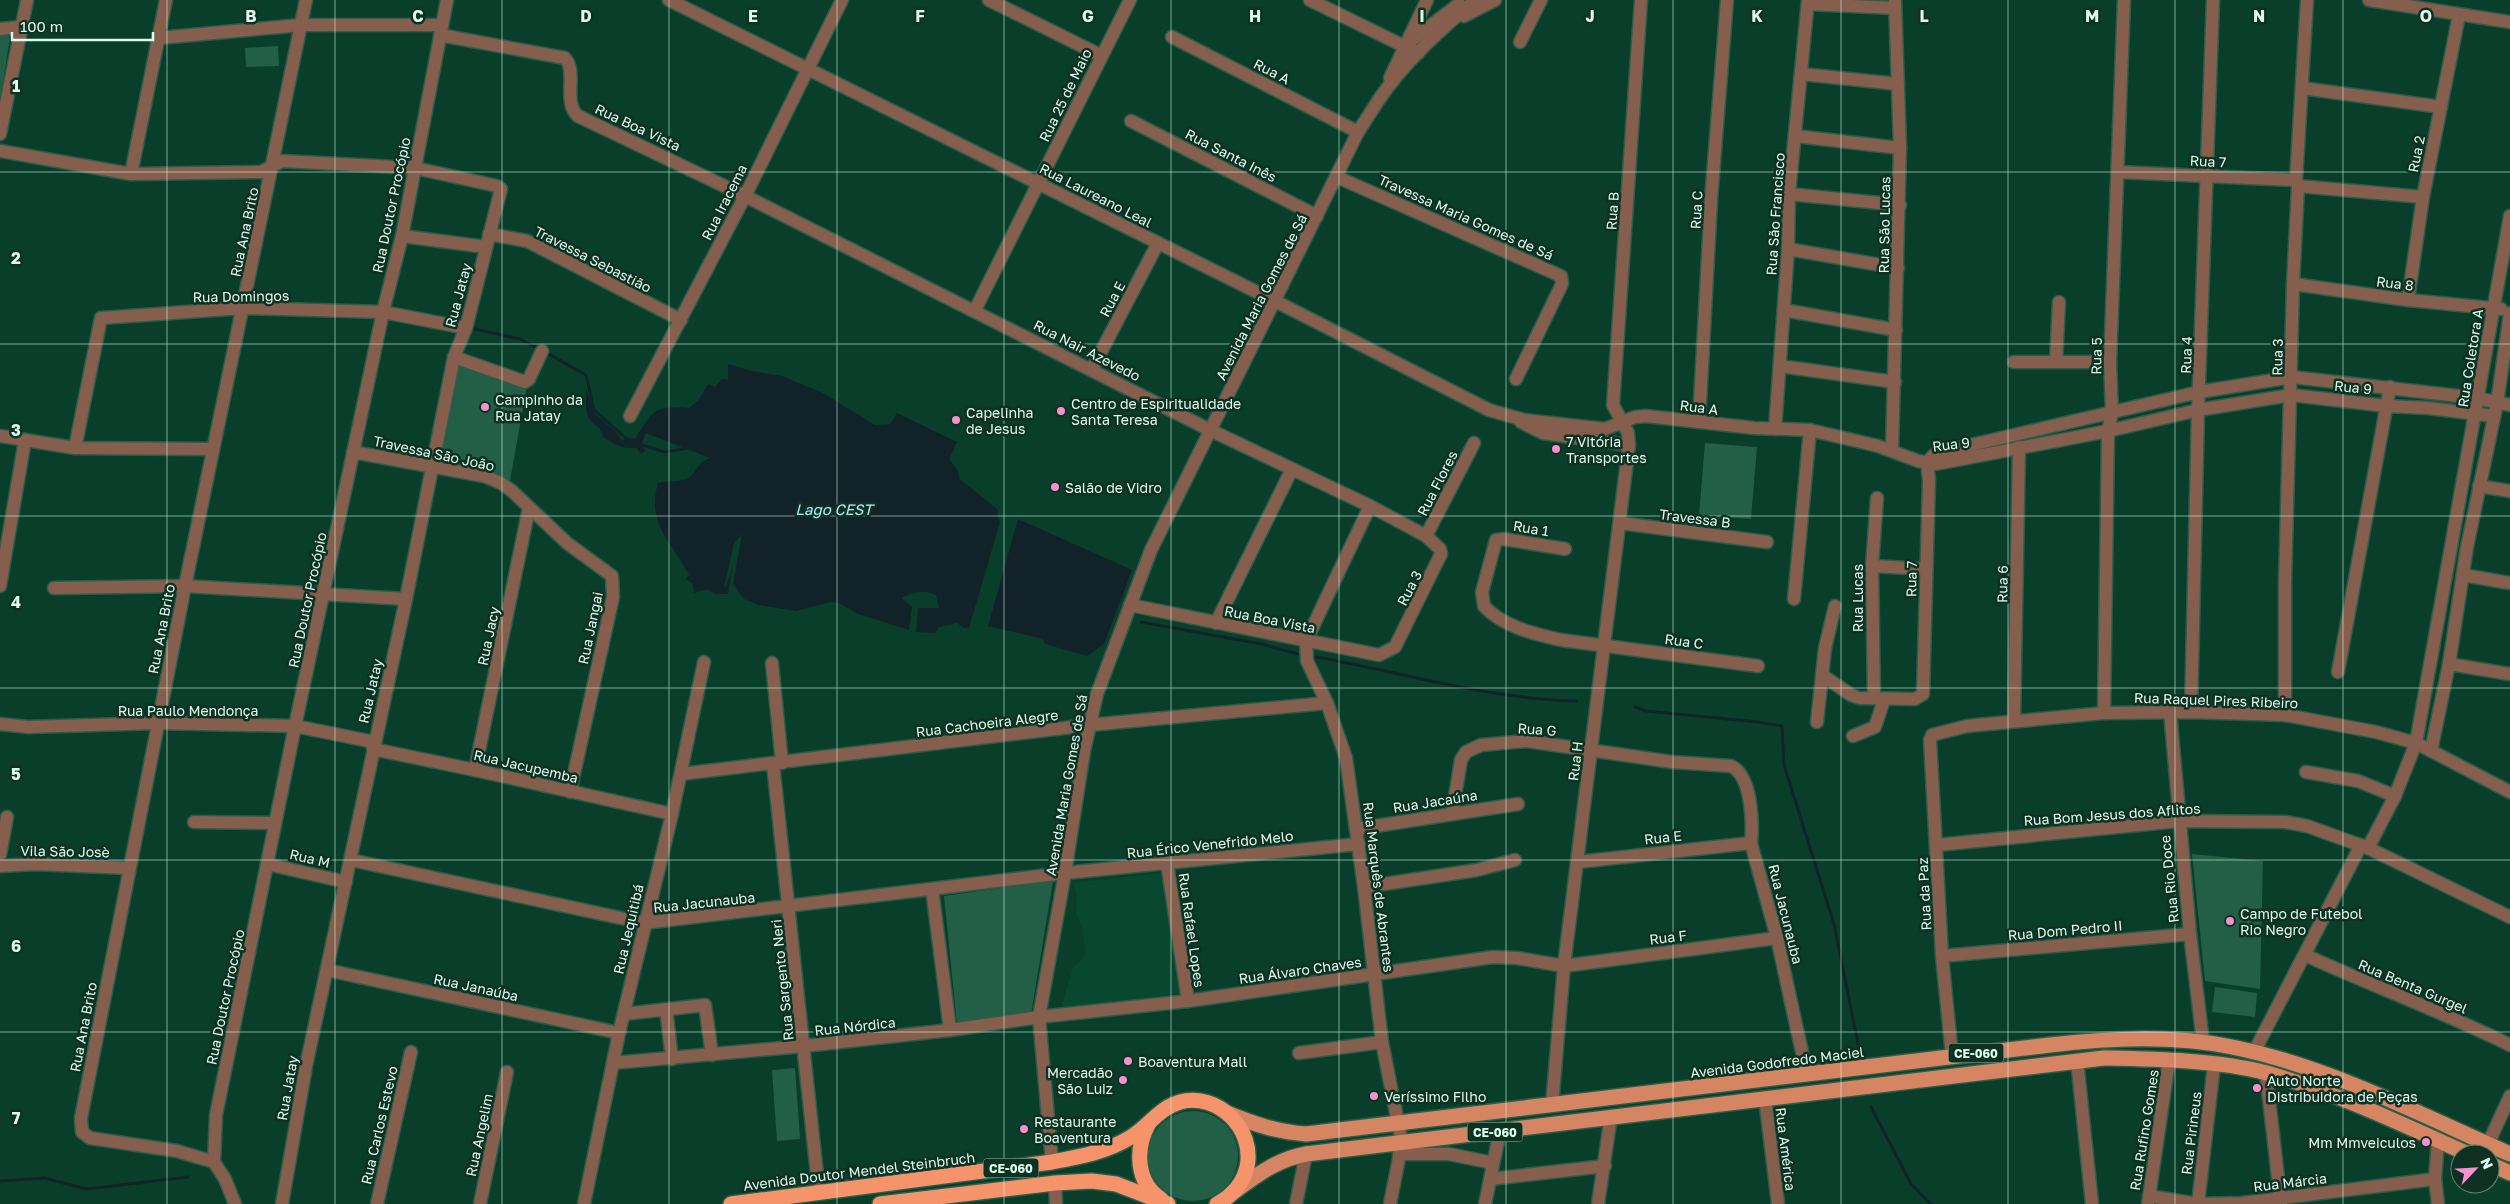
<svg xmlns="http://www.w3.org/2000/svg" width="2510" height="1204" font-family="'Golos Text',sans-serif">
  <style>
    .built { fill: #084831 }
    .green { fill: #235e46 }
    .water { fill: #112329 }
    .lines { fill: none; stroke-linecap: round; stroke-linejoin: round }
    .stream { stroke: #112329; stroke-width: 3 }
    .minor-casing { stroke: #2b5d4a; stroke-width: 15 }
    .major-casing { stroke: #2b5d4a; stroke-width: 18 }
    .highway-casing { stroke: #2b5d4a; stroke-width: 18 }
    .minor { stroke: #865e4d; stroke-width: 12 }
    .major { stroke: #d58562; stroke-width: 15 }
    .highway { stroke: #f5936a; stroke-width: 15 }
    .grid { fill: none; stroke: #ddfdec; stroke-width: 1; stroke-opacity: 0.55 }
    .poi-dot { fill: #f690cf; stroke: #0f3123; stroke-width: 2 }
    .labels { text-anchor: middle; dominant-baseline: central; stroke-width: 5; stroke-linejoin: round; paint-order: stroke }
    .shield { fill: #0f3123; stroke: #9fc0b0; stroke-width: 1 }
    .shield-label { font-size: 12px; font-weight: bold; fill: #ddfdec }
    .street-label { font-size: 14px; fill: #ddfdec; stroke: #0f3123 }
    .poi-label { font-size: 14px; fill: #ddfdec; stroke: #0f3123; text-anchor: start }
    .water-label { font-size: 15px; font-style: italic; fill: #b0e8fd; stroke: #0f3123 }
    .grid-label { font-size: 16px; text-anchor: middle; font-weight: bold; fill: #ddfdec; stroke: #0f3123; stroke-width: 5; stroke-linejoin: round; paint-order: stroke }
  </style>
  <rect width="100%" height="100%" fill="#093e2b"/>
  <path class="built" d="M1161,873L1179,993L1065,1009L1062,1006L1073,967L1082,960L1086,953L1082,927L1076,913L1077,894L1073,883Z"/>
  <g class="green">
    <path d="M7,33L10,38L0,100V34Z"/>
    <path d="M278,46L279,66L246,67L245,48Z"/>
    <path d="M457,359L527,385L510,481L434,464Z"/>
    <path d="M1705,443L1757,447L1751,519L1699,515Z"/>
    <path d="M2192,854L2263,861L2260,989L2205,981Z"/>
    <path d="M1053,881L1031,1014L957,1024L944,896Z"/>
    <path d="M2215,987L2257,993L2255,1017L2212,1012Z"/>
    <path d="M795,1068L800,1139L777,1141L772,1070Z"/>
    <circle cx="1193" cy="1156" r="45"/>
  </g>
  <g class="water">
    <path d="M728,364L752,371L782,376L823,393L875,425L890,424L897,413L957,442L949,459L958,471L960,479L998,510L997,517L1000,522L969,628H964L957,623L939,627L935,633L916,632L918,608H939L936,595C921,589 915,592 901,598L912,607L909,630L858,614L839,603L831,602L796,611L759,605L744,599L733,584L742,534L734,543L724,588L726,586L733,566L728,594H715L707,589L694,593L693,584L686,579L689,575C672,542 646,524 658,483C668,480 682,483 690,477C699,469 696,463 710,458L646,433L641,446L646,450L641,454L637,448C623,449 615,445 603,437C602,426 590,424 587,414C585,407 587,396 586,389L595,414L616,432L622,441L627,437L635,439C654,410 652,406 689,408L698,401L708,384L715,387L722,379L728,380Z"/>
    <path d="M1018,519L1132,570L1104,644L1087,656L1045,644L1043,639L988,626Z"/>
  </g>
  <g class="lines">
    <g class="stream">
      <path d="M471,328L520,339L539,349"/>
      <path d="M545,352L586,375L594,410L628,440"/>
      <path d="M639,444L665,452L688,448"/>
      <path d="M1141,622L1261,644L1298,654"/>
      <path d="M1316,657C1402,672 1487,699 1576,701"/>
      <path d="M1635,707L1646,711L1758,722L1782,726L1784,765L1834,924L1860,1054"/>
      <path d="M1871,1107L1911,1184L1931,1204"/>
      <path d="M0,1181L44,1178L87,1189L188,1177"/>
    </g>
    <g class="minor-casing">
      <g id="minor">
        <path d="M669,0L1275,301L1489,410L1524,420L1605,429L1635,417L1646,416L1754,428L1810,430L1878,446L1918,461L1936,464L2108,431L2198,410L2291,395L2387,406L2428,408L2494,416"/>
        <path d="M989,0L1100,55"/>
        <path d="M1310,0L1418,53"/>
        <path d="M2369,0L2510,22"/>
        <path d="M1808,4L1895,8"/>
        <path d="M1464,16L1495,0"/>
        <path d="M0,29L21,27"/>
        <path d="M440,35L565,58C578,72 562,102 578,116L745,196L1210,430L1370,506L1426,536L1440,549L1441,554L1395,647L1379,655L1130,605"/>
        <path d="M1172,37L1358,132"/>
        <path d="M159,38L301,25H441"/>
        <path d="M1520,42L1541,0"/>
        <path d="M1408,43L1459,4"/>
        <path d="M1801,74L1898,84"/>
        <path d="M1390,78L1427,0"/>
        <path d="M2302,88L2441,107"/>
        <path d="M1131,121L1317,216"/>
        <path d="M0,134L27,0"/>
        <path d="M1795,136L1900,148"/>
        <path d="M0,151L131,174L261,172L282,161L415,168L497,186L501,189L466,328L454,357L406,599L306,1066L282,1204"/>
        <path d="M2118,172L2296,180"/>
        <path d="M131,174L166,0"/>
        <path d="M1337,177L1561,276L1562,284L1516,379"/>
        <path d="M2298,186L2423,197"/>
        <path d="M1789,194L1900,205"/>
        <path d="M489,234L527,241L681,320"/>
        <path d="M402,236L486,247"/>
        <path d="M1788,249L1898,268"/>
        <path d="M2293,284L2408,300L2501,309"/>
        <path d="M2408,300L2423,197L2459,15"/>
        <path d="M975,310L1130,0"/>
        <path d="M1784,310L1896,330"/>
        <path d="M454,357L525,382L529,379L542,351"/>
        <path d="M2014,362H2110"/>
        <path d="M2056,362L2059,302"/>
        <path d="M1780,366L1895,382"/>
        <path d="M1092,369L1158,243"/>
        <path d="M630,416L745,196L842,0"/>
        <path d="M1521,422L1543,433L1629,445"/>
        <path d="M1699,422L1711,200L1727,0"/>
        <path d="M1775,429L1788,249L1789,194L1808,0"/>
        <path d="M0,436L75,448L213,449"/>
        <path d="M75,448L101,318L243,308L383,312L466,328"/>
        <path d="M1892,451L1900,148L1895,0"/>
        <path d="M353,452L484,476L501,483L512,491L567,543L612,576L613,597L570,792"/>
        <path d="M1927,462L1934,455L1945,451L2199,392L2292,377L2476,398L2510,405"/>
        <path d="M2479,486L2510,491"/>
        <path d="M1370,506L1306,641L1307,661L1327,703L1346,758L1364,887L1382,1042L1402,1143L1390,1204"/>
        <path d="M1620,523L1767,542"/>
        <path d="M1426,536L1474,443"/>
        <path d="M1565,549L1504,539L1496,540L1482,592L1484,606C1503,627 1535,634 1561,640L1758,666"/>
        <path d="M1872,566L1926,569"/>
        <path d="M2463,575L2510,583"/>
        <path d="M0,586L25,440"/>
        <path d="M54,588L185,586L406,599"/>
        <path d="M1794,599L1810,430"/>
        <path d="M1216,623L1292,469"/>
        <path d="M772,663L782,763"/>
        <path d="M2449,664L2510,674"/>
        <path d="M2338,672L2390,387"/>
        <path d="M1822,675L1851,695L1859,698L1915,699L1923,694L1929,480L1927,462"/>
        <path d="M1874,698L1872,566L1877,498"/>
        <path d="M2170,711L2190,934L2203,1042"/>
        <path d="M2191,712L2198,410L2213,0"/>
        <path d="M2104,713L2108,431L2112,413L2110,362L2124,0"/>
        <path d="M2285,715V582L2293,284L2298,186L2296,180L2307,0"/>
        <path d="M2014,721L2019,447"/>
        <path d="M1817,722L1825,648L1835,606"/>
        <path d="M0,724L28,727L157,723L295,726L374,742"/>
        <path d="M1853,736L1875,727L1884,700"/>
        <path d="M373,749L475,770L672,814"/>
        <path d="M2431,751L2449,664L2467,547L2497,403L2510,313"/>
        <path d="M773,764L819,1193"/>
        <path d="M475,770L529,508"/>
        <path d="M2306,772L2358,781L2395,796"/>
        <path d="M681,774L1089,725L1327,703"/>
        <path d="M1452,814L1461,760L1466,752L1481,745L1527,741L1672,762L1731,766C1752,776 1753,822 1751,843L1777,938L1807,1075"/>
        <path d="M194,822L275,823"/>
        <path d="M1356,829L1518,804"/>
        <path d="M1937,845L2179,821L2285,822L2307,826L2368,848L2510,917"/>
        <path d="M2368,848L2395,796L2416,743L2510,216"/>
        <path d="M0,855L7,817"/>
        <path d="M351,860L644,923L1065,873L1359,844"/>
        <path d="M1578,862L1751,843"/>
        <path d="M1167,863L1188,1001"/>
        <path d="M267,864L346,882"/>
        <path d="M0,866L35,864L129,868"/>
        <path d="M1364,887L1477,870L1515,860"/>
        <path d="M932,889L950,1030"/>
        <path d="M2305,955C2373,986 2443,1012 2510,1045"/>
        <path d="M1942,956L2190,934"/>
        <path d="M327,970L619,1033"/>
        <path d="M666,1009L672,1059"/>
        <path d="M624,1014L705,1005L712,1055"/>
        <path d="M2254,1052L2361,845"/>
        <path d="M1299,1053L1382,1042"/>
        <path d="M1952,1056L1942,956L1930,740L1932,735L1967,726L2104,713L2191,712L2285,715L2376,732L2416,743L2510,792"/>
        <path d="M2077,1060L2092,1204"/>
        <path d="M613,1063L804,1046L950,1030L1039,1017L1188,1001L1493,957L1517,958L1564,966L1777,938"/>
        <path d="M2266,1073L2281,1204"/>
        <path d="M1765,1098L1778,1204"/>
        <path d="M1552,1105L1564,966L1629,445L1628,433L1613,405L1641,0"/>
        <path d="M2438,1140L2435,1179L2438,1204"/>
        <path d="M2488,1144L2510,1096"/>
        <path d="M1399,1154H1449L1493,1163"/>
        <path d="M214,1162L177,1151L90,1138L82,1132L81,1118L185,586L306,0"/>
        <path d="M1052,1162L1039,1017L1065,873L1084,751L1097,694L1151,550L1358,132C1368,117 1377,101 1388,87C1413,54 1444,26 1476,0"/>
        <path d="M1490,1179L1605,1166"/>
        <path d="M1055,1183L1056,1204"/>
        <path d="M2149,1196L2198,1204L2242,1203L2435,1179"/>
        <path d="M235,1204L225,1179L214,1162L216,1115L295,726L383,312L402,236L447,0"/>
        <path d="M377,1204L411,1052"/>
        <path d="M480,1204L507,1072"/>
        <path d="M584,1204L619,1033L672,814L704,662"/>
        <path d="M1296,1204L1306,1154"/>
        <path d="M1485,1204L1500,1131"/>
        <path d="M1598,1204L1611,1116"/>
        <path d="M2148,1204L2169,1060"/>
        <path d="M2198,1204L2214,1065"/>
      </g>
    </g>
    <g class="major-casing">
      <g id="major">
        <path d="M1227,1113C1254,1124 1277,1132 1306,1134L2050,1045C2110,1038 2172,1035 2232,1047C2330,1067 2419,1114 2510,1154"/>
        <path d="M2490,1164L2510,1173"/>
        <path d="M1235,1191C1257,1175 1278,1159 1306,1154L2104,1058C2154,1059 2218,1060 2267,1073C2337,1093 2402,1124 2468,1154"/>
      </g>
    </g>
    <g class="highway-casing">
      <g id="highway">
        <path d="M1148,1125C1135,1149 1136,1183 1161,1199"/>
        <path d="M731,1204L1052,1162C1079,1157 1107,1152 1131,1137C1149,1126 1159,1108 1180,1102C1218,1092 1255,1129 1247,1167C1243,1184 1232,1196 1217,1204"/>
        <path d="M880,1204L1055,1183L1092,1181L1116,1184L1168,1204"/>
      </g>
    </g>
    <use href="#minor" class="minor"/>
    <use href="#major" class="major"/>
    <use href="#highway" class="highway"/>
  </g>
  <path class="grid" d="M167,0V1204M335,0V1204M502,0V1204M669,0V1204M837,0V1204M1004,0V1204M1171,0V1204M1339,0V1204M1506,0V1204M1673,0V1204M1841,0V1204M2008,0V1204M2175,0V1204M2343,0V1204M0,172H2510M0,344H2510M0,516H2510M0,688H2510M0,860H2510M0,1032H2510"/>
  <g class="poi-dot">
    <circle cx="485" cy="407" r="5"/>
    <circle cx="1061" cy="411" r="5"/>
    <circle cx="956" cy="420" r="5"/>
    <circle cx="1556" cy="449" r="5"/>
    <circle cx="1055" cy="487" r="5"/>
    <circle cx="2230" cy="921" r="5"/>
    <circle cx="1128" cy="1061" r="5"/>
    <circle cx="1123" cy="1080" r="5"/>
    <circle cx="2257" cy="1088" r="5"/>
    <circle cx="1374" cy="1096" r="5"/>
    <circle cx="1024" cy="1129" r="5"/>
    <circle cx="2426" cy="1142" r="5"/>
  </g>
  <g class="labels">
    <g class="shield">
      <rect x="1948.5" y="1043.5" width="55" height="19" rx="4"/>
      <rect x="1467.5" y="1122.5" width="55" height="19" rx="4"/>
      <rect x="983.5" y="1158.5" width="55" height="19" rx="4"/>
    </g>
    <g class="shield-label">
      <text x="1976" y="1053">CE-060</text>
      <text x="1495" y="1132">CE-060</text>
      <text x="1011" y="1168">CE-060</text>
    </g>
    <g class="street-label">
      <text transform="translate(1272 71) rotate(27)">Rua A</text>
      <text transform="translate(1065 95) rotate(-64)">Rua 25 de Maio</text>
      <text transform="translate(638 127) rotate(25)">Rua Boa Vista</text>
      <text transform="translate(2416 154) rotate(-79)">Rua 2</text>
      <text transform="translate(1231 155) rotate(27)">Rua Santa Inês</text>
      <text transform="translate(2208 161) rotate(3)">Rua 7</text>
      <text transform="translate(1096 195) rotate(27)">Rua Laureano Leal</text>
      <text transform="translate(724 202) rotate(-63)">Rua Iracema</text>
      <text transform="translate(391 205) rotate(-78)">Rua Doutor Procópio</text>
      <text transform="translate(1696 210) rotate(-87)">Rua C</text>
      <text transform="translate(1612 211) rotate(-86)">Rua B</text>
      <text transform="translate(1775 214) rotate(-86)">Rua São Francisco</text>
      <text transform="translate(1466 217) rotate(24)">Travessa Maria Gomes de Sá</text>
      <text transform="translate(1884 225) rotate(-89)">Rua São Lucas</text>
      <text transform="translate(244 232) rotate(-78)">Rua Ana Brito</text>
      <text transform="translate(593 259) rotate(27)">Travessa Sebastião</text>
      <text transform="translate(2395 283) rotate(7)">Rua 8</text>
      <text transform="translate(458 295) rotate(-75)">Rua Jatay</text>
      <text transform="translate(241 296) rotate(-1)">Rua Domingos</text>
      <text transform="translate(1261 297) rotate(-63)">Avenida Maria Gomes de Sá</text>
      <text transform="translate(1112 299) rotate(-62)">Rua E</text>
      <text transform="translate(1087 350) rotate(27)">Rua Nair Azevedo</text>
      <text transform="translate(2186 355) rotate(-88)">Rua 4</text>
      <text transform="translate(2096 356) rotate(-89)">Rua 5</text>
      <text transform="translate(2277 357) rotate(-89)">Rua 3</text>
      <text transform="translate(2470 358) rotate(-81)">Rua Coletora A</text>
      <text transform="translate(2353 387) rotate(6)">Rua 9</text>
      <text transform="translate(1699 407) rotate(7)">Rua A</text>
      <text transform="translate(1951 444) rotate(-7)">Rua 9</text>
      <text transform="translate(434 453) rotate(12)">Travessa São João</text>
      <text transform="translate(1437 483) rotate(-63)">Rua Flores</text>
      <text transform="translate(1695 518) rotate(7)">Travessa B</text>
      <text transform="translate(1531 528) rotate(9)">Rua 1</text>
      <text transform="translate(1911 579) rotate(-89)">Rua 7</text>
      <text transform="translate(2002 584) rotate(-89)">Rua 6</text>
      <text transform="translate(1409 588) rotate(-63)">Rua 3</text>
      <text transform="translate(1857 598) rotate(-90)">Rua Lucas</text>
      <text transform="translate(307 600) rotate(-78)">Rua Doutor Procópio</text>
      <text transform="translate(1270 619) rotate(11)">Rua Boa Vista</text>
      <text transform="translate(590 628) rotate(-78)">Rua Jangai</text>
      <text transform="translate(161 629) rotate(-79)">Rua Ana Brito</text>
      <text transform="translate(488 636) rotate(-78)">Rua Jacy</text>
      <text transform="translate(1684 641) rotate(8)">Rua C</text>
      <text transform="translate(370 691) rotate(-77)">Rua Jatay</text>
      <text transform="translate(2216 700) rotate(2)">Rua Raquel Pires Ribeiro</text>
      <text x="188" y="710">Rua Paulo Mendonça</text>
      <text transform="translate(987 723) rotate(-7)">Rua Cachoeira Alegre</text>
      <text transform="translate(1537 729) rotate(4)">Rua G</text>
      <text transform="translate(1575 761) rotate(-83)">Rua H</text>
      <text transform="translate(526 766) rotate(13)">Rua Jacupemba</text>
      <text transform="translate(1066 785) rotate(-80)">Avenida Maria Gomes de Sá</text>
      <text transform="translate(1435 801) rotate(-9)">Rua Jacaúna</text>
      <text transform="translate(2112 814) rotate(-4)">Rua Bom Jesus dos Aflitos</text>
      <text transform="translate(1663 837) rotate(-6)">Rua E</text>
      <text transform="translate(1210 844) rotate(-6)">Rua Érico Venefrido Melo</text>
      <text transform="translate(65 851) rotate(1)">Vila São Josè</text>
      <text transform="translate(310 858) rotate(13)">Rua M</text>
      <text transform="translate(2169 879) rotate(-96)">Rua Rio Doce</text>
      <text transform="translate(1379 887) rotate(83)">Rua Marquês de Abrantes</text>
      <text transform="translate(1924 894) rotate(-93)">Rua da Paz</text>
      <text transform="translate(704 902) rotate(-6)">Rua Jacunauba</text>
      <text transform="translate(1786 914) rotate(76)">Rua Jacunauba</text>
      <text transform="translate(628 929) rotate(-77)">Rua Jequitibá</text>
      <text transform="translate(1192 930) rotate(82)">Rua Rafael Lopes</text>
      <text transform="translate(2065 930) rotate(-5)">Rua Dom Pedro II</text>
      <text transform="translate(1668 937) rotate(-7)">Rua F</text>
      <text transform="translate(1300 970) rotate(-8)">Rua Álvaro Chaves</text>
      <text transform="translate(782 980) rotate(-96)">Rua Sargento Neri</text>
      <text transform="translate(2413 986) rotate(23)">Rua Benta Gurgel</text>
      <text transform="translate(476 987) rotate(12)">Rua Janaúba</text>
      <text transform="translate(225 997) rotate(-78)">Rua Doutor Procópio</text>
      <text transform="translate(855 1026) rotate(-6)">Rua Nórdica</text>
      <text transform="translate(83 1027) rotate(-79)">Rua Ana Brito</text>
      <text transform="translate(1777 1062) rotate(-7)">Avenida Godofredo Maciel</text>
      <text transform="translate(287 1088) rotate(-80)">Rua Jatay</text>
      <text transform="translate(379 1125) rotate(-77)">Rua Carlos Estevo</text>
      <text transform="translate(2144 1130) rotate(-81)">Rua Rufino Gomes</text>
      <text transform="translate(2191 1133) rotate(-83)">Rua Pirineus</text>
      <text transform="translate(479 1135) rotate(-78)">Rua Angelim</text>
      <text transform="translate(1786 1149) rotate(83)">Rua América</text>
      <text transform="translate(859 1171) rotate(-7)">Avenida Doutor Mendel Steinbruch</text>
      <text transform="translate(2290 1182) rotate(-7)">Rua Márcia</text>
    </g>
    <g class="poi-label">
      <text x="495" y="399">Campinho da<tspan x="495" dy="16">Rua Jatay</tspan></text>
      <text x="1071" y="403">Centro de Espiritualidade<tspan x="1071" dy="16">Santa Teresa</tspan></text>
      <text x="966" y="412">Capelinha<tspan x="966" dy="16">de Jesus</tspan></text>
      <text x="1566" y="441">7 Vitória<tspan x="1566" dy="16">Transportes</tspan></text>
      <text x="1065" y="487">Salão de Vidro</text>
      <text x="2240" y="913">Campo de Futebol<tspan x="2240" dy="16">Rio Negro</tspan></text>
      <text x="1138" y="1061">Boaventura Mall</text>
      <text x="1113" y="1072" text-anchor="end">Mercadão<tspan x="1113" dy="16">São Luiz</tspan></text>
      <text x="2267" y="1080">Auto Norte<tspan x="2267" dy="16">Distribuidora de Peças</tspan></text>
      <text x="1384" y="1096">Veríssimo Filho</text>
      <text x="1034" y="1121">Restaurante<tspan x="1034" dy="16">Boaventura</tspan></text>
      <text x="2416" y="1142" text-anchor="end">Mm Mmveiculos</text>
    </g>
    <g class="water-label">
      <text x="834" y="509">Lago CEST</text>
    </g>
  </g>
  <g class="grid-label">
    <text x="251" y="22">B</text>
    <text x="418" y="22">C</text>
    <text x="586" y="22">D</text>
    <text x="753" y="22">E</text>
    <text x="920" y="22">F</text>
    <text x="1088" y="22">G</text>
    <text x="1255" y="22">H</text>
    <text x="1422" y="22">I</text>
    <text x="1590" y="22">J</text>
    <text x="1757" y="22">K</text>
    <text x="1924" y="22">L</text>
    <text x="2092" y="22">M</text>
    <text x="2259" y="22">N</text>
    <text x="2426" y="22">O</text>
    <text x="16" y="92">1</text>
    <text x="16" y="264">2</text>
    <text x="16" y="436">3</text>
    <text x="16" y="608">4</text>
    <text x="16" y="780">5</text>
    <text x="16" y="952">6</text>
    <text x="16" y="1124">7</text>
  </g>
  <g transform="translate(2475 1169) rotate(65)"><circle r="24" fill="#0f3123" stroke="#618373"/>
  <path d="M0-4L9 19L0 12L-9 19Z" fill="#f690cf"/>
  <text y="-8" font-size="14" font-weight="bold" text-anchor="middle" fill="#ddfdec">N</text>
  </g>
  <path d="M12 32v8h141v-8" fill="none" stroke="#ddfdec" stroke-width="2.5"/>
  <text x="20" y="32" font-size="15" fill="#ddfdec" stroke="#0f3123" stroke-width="4" paint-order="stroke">100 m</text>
</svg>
